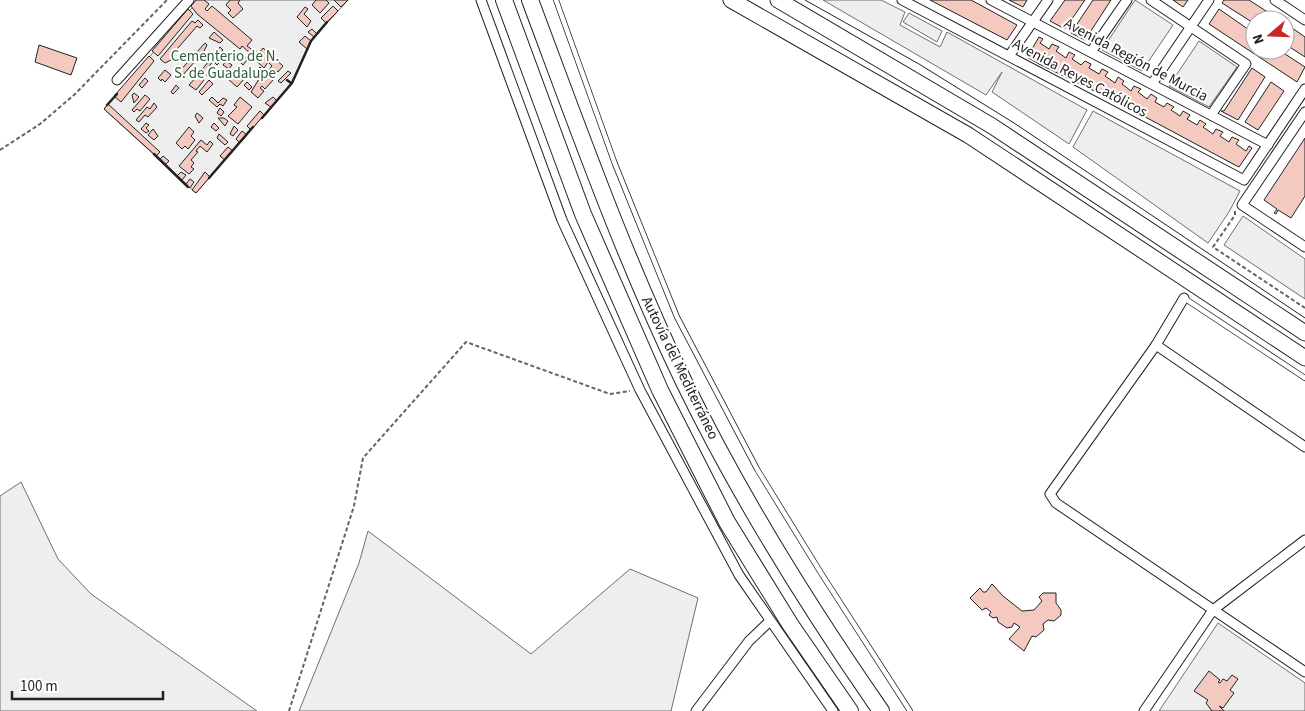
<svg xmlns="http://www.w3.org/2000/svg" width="1305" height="711" font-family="'Source Sans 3',sans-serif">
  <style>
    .green { fill: #eee; stroke: #6f6f6f }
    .building { fill: #f3c9c0; stroke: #222 }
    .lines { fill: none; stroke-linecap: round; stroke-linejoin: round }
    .service-casing { stroke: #222; stroke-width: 6 }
    .minor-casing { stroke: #222; stroke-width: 11 }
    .primary-casing { stroke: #222; stroke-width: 17 }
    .motorway-casing { stroke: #222; stroke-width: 18 }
    .path { stroke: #646464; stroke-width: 2; stroke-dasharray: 4 2.5; stroke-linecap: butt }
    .service { stroke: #fff; stroke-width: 4.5 }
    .minor { stroke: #fff; stroke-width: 9 }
    .primary { stroke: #fff; stroke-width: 15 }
    .motorway { stroke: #fff; stroke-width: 16 }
    .tram { stroke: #222; stroke-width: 1 }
    .wall { stroke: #222; stroke-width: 2.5 }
    .labels { text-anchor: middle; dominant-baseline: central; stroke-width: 4; stroke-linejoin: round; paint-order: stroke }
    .park-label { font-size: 15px; fill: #2f5e38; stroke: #fff }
    .street-label { font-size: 15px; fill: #222; stroke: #fff }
  </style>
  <rect width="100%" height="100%" fill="#fff"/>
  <g class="green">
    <path d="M199,0H348L311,41L292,83L196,193L104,109Z"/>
    <path d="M823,0H881L905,12L900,25L940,47L947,32L1087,110L1069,144L992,92L1002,72L986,95Z"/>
    <path d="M1135,0L1173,25L1142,71L1102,50Z"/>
    <path d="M909,13L942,31L937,42L903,22Z"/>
    <path d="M1199,41L1237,67L1209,107L1169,86Z"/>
    <path d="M1093,111L1240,191L1229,212L1208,243L1073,147Z"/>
    <path d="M1243,216L1305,259V299L1224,245Z"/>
    <path d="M21,482L58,559L91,594L257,711H0V496Z"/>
    <path d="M368,531L531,654L630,569L698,598L671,711H299L359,563Z"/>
    <path d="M1218,623L1305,683V711H1159Z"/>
  </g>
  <g class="building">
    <path d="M196,0H204L209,4L205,9L207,11L212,6L252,40L247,46L254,51L251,54L242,46L240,49L197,14L191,6Z"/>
    <path d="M230,0H240L238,3L243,9L233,18L228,13L231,10L226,5Z"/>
    <path d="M316,0H326L329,3L320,13L312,5Z"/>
    <path d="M334,0H348L341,7Z"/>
    <path d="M930,0H971L1017,25L1007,40Z"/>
    <path d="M1009,0H1027L1023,7Z"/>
    <path d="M1065,0H1085L1065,29L1050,21Z"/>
    <path d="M1093,0H1111L1085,40L1071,33Z"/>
    <path d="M1173,0H1188L1183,7Z"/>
    <path d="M1224,0H1249L1280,20H1255V24L1222,3Z"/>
    <path d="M333,6L338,11L326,23L321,18Z"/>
    <path d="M305,7L308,9L304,14L311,21L307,27L297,17Z"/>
    <path d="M188,9L193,14L158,56L152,51Z"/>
    <path d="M1219,9L1255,34V50H1279L1305,67L1297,82L1209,24Z"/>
    <path d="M198,20L203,25L200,28L197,26L171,56L173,59L165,63L160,59L192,21L195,23Z"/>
    <path d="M1285,23L1305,37V57L1285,44Z"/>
    <path d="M312,29L317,34L314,37L308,32Z"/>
    <path d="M214,32L223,40L220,43L209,38Z"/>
    <path d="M305,36L311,41L307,49L299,42Z"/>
    <path d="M1039,37L1043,39L1040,43L1049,49L1052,44L1059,47L1056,51L1066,58L1069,52L1075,55L1072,59L1081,65L1085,61L1091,64L1089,68L1099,74L1102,69L1108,72L1105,76L1115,83L1118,77L1124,81L1122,84L1131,91L1134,86L1141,89L1138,92L1147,99L1151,94L1157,98L1155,102L1164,107L1167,103L1174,107L1171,110L1180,116L1183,111L1190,115L1187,119L1197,125L1200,120L1206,124L1203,127L1213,134L1216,129L1223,132L1220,136L1229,142L1232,137L1239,140L1236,144L1246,151L1249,146L1252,148L1239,167L1235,165L1121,104L1039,64L1027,57Z"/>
    <path d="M205,43L207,45L204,51L182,76L178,73Z"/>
    <path d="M39,45L77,58L71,75L35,62Z"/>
    <path d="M220,47L223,50L219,55L223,58L217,65L213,61L210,65L208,76L203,73L201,71Z"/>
    <path d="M263,48L283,66L278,72L275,69L271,74L268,71L272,66L268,62L264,68L252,57L256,52L259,53Z"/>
    <path d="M241,54L248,59L243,65L237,59Z"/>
    <path d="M149,56L154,61L121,102L114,96Z"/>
    <path d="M226,61L232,65L229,69L223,65Z"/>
    <path d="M260,67L273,80L265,89L262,86L260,88L264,91L258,98L251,92L259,79L263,82L264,81L255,73Z"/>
    <path d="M1252,68L1265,77L1238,120L1221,111H1224Z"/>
    <path d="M235,69L245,78L237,87L227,78Z"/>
    <path d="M165,70L171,75L165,82L162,79L161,81L158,78Z"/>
    <path d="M288,71L291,73L281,83L278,81Z"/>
    <path d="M198,75L204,80L196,90L189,85Z"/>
    <path d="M145,78L148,81L142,88L139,85Z"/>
    <path d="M209,80L213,84L202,95L199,92Z"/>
    <path d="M247,82L252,87L249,90L244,85Z"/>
    <path d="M1271,82L1284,91L1258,130L1245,122Z"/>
    <path d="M176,85L179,88L173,94L171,92Z"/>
    <path d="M134,93L139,97L134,103L132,95Z"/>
    <path d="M145,95L150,99L140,111L137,109L134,112L132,110Z"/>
    <path d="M212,97L218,103L223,98L227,100L223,106L220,104L217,107L209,100Z"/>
    <path d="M240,97L252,107L238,124L228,116L237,107L234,105Z"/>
    <path d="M273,97L277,101L271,107L265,103Z"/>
    <path d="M154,103L157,107L148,117L145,115L139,122L136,120L147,107L150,109Z"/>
    <path d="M108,104L160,152L156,156L104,109Z"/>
    <path d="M220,108L224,112L221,116L217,113Z"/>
    <path d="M260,111L264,115L251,130L247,126Z"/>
    <path d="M197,113L203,118L199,123L195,116Z"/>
    <path d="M218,118H224L228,121L225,126Z"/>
    <path d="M146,123L149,125L146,128L149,131L146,133L141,129Z"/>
    <path d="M214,123L219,128L216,131L211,127Z"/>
    <path d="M234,126L238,130L233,136L230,134Z"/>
    <path d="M189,127L194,132L191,136L195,140L188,149L185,146L182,149L176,143Z"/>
    <path d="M153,129L158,136L154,140L148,135Z"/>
    <path d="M242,131L247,135L240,143L236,139Z"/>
    <path d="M219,134L228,142L225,145L217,138Z"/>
    <path d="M1305,138V196L1291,218L1278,210L1276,214L1274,213L1277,209L1264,200Z"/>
    <path d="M201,140L207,145L210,141L213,144L207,152L200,146L196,151L198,152L191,160L194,163L191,167L194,169L189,174L179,166Z"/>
    <path d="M228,147L233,151L225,160L220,156Z"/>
    <path d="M163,156L169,161L165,165L159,160Z"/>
    <path d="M181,172L186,175L182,180L177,176Z"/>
    <path d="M205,172L210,177L196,193L192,190Z"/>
    <path d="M190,179L194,182L190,188L186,184Z"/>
    <path d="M992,584L1003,596L1022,611L1034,610L1042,601L1039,597L1043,593H1056V603L1061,610V615L1054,621L1048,620L1043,624L1044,630L1036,637L1032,636L1024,651L1009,639L1020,627L1014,623L1012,627L1007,628L998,622L997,617L993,618L989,615L991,612L986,608L982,610L970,598L980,588L983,592H986Z"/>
    <path d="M1209,671L1220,680L1218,682L1220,683L1223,679L1227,681L1232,675L1238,679L1230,690L1234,693L1223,708L1219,706L1224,711H1212L1206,703L1208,700L1194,691Z"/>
  </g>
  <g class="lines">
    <g class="service-casing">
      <g id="service">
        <path d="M556,0L615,164L677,317L757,469L821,573L910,711"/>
        <path d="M1184,298L1305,378"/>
      </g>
    </g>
    <g class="minor-casing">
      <g id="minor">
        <path d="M481,0L562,220L640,390L739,575L833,711"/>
        <path d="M902,0L1244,180L1305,89"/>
        <path d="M991,0L1268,145"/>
        <path d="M1151,0L1246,64L1211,115"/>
        <path d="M1275,0L1305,20"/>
        <path d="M1091,52L1127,0"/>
        <path d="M1009,56L1048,0"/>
        <path d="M117,80L189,0"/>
        <path d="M1152,84L1209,0"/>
        <path d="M1305,112L1242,205L1305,247"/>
        <path d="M1184,298L1156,345L1305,447"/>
        <path d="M1156,345L1050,494L1056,503L1305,672"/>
        <path d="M696,711L749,641L770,621"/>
        <path d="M1144,711L1213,610L1305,540"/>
      </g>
    </g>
    <g class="primary-casing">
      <g id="primary">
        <path d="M731,0L968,135L1305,358"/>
        <path d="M778,0L992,126L1305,333"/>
      </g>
    </g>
    <g class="motorway-casing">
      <g id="motorway">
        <path d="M504,0L583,214L660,390L727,522L790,624L850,711"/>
        <path d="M530,0C578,128 624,258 684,382C740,497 808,606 881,711"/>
      </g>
    </g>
    <g class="path">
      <path d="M0,150L40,124L74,95L167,0"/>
      <path d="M1235,211V215L1213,247L1305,308"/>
      <path d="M289,711L354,506L363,458L466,342L610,394L630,391"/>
    </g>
    <use href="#service" class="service"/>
    <use href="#minor" class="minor"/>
    <use href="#primary" class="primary"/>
    <use href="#motorway" class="motorway"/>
    <path class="tram" d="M805,0L919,64L1014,123L1305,318"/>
    <g class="wall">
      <path d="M287,80L291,83"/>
      <path d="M107,105L117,94"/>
      <path d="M262,118L292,83L311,41L327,22"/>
      <path d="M154,154L188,187"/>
      <path d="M209,178L253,127"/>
    </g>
  </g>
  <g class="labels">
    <g class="park-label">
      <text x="225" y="56">Cementerio de N.<tspan x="225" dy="17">S. de Guadalupe</tspan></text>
    </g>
    <g class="street-label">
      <text transform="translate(1136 60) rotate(28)">Avenida Región de Murcia</text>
      <text transform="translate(1080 78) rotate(28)">Avenida Reyes Católicos</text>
      <text transform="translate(680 368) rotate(64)">Autovía del Mediterráneo</text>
    </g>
  </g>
  <g transform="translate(1270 35) rotate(251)"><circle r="24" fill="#ffffff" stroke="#a7a7a7"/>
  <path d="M0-4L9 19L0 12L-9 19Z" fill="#c62828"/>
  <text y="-8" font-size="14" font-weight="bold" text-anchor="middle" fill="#222222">N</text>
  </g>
  <path d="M12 691v8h151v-8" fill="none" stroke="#222222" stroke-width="2.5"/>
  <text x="20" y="691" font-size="15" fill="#222222" stroke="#ffffff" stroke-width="4" paint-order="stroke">100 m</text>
</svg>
